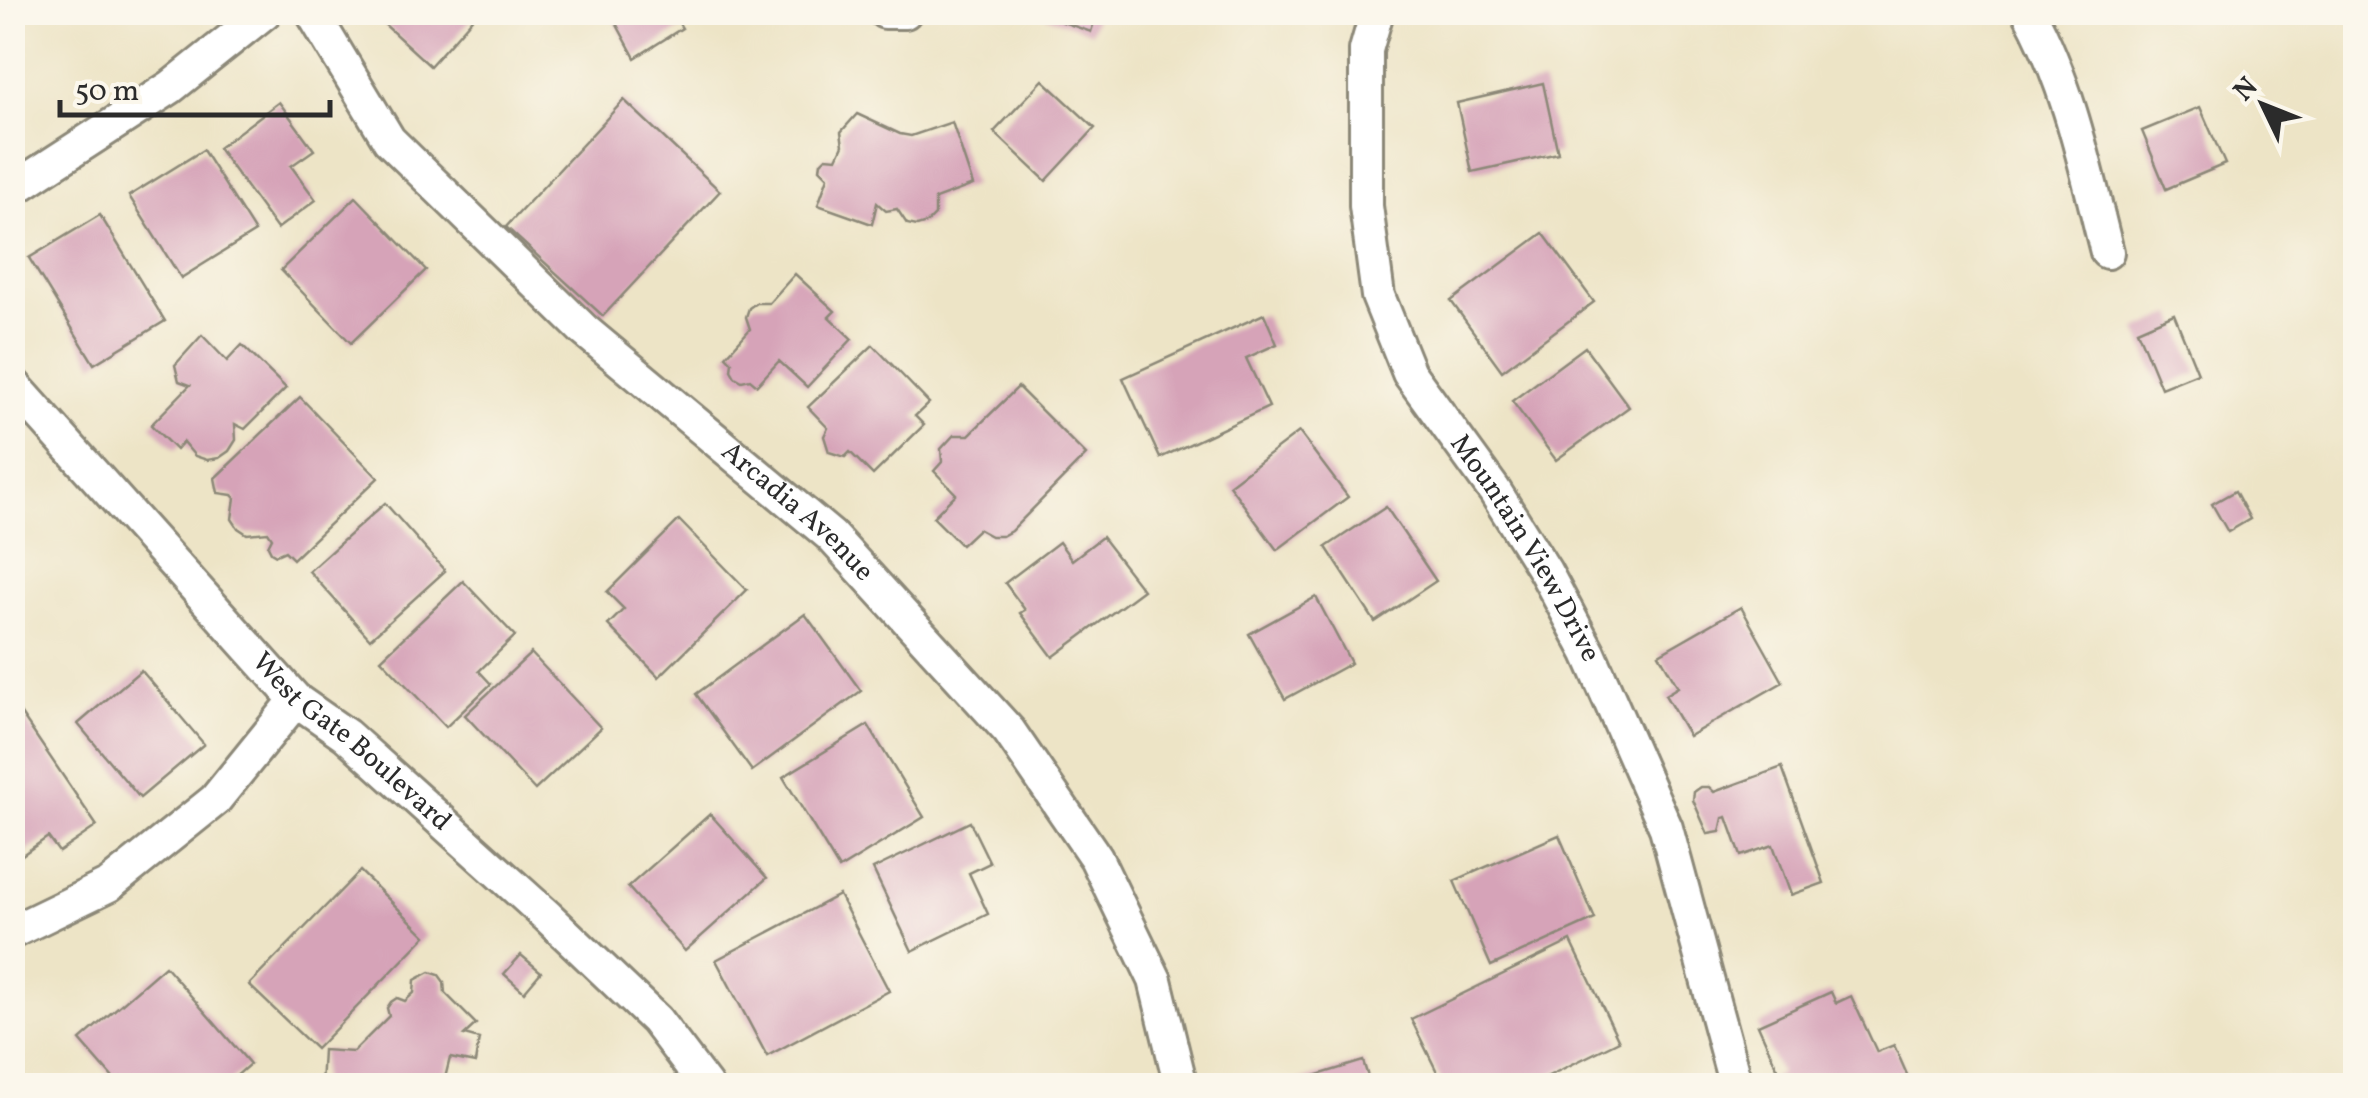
<svg xmlns="http://www.w3.org/2000/svg" width="2368" height="1098" font-family="Vollkorn,serif">
  <style>
    .building { fill: #d6a3b8 }
    .lines { fill: none; stroke-linecap: round; stroke-linejoin: round }
    .minor-casing { stroke: #8c8878; stroke-width: 38 }
    .minor { stroke: #fff; stroke-width: 32 }
    .labels { text-anchor: middle; dominant-baseline: central; stroke-width: 8; stroke-linejoin: round; paint-order: stroke }
    .street-label { font-size: 28px; fill: #2b2b2b; stroke: #fbf7ec }
  </style>
  <rect width="100%" height="100%" fill="#fbf7ec"/>
  <filter id="ink" filterUnits="userSpaceOnUse"><feTurbulence type="fractalNoise" baseFrequency=".01" numOctaves="2"/><feDisplacementMap in="SourceGraphic" scale="20" xChannelSelector="R" yChannelSelector="G"/><feConvolveMatrix kernelMatrix="1 2 1 2 8 2 1 2 1" color-interpolation-filters="sRGB"/></filter>
  <filter id="wash" filterUnits="userSpaceOnUse"><feTurbulence type="fractalNoise" baseFrequency=".0048" numOctaves="4" result="noise"/><feDisplacementMap in="SourceGraphic" scale="40" xChannelSelector="R" yChannelSelector="G"/><feGaussianBlur stdDeviation="2.25" result="paint"/><feColorMatrix in="noise" values="0 0 0 0 0 0 0 0 0 0 0 0 0 0 0 0 0 1.4 0 .05"/><feComposite in="paint" operator="in"/></filter>
  <g filter="url(#wash)">
    <rect width="100%" height="100%" fill="#ede4c6"/>
    <g id="blocks">
      <g class="building">
        <path d="M371,12H478L430,66Z"/>
        <path d="M610,12H672L682,28L635,58Z"/>
        <path d="M1034,12H1097L1091,32Z"/>
        <path d="M1043,80L1095,128L1046,181L994,132Z"/>
        <path d="M1543,83L1558,153L1472,172L1457,103Z"/>
        <path d="M624,100L720,191L603,316L506,227Z"/>
        <path d="M279,102L314,150L291,166L316,200L277,229L218,148Z"/>
        <path d="M2200,107L2225,164L2166,189L2142,131Z"/>
        <path d="M857,114L900,134L911,136L952,122L973,185L935,199V215L927,223L917,226L907,224L897,209L886,211L877,203L872,224L818,205L828,177L820,169L821,162L826,157L837,158L843,145L841,132Z"/>
        <path d="M203,150L255,232L181,278L129,196Z"/>
        <path d="M356,197L426,270L351,343L281,270Z"/>
        <path d="M100,215L165,321L94,364L29,258Z"/>
        <path d="M1543,233L1594,302L1502,371L1451,301Z"/>
        <path d="M795,274L835,311L829,317L852,339L807,387L779,361L757,385L750,379L742,381L735,377L731,370L732,362L726,356L750,329L746,317L749,308L756,303H769Z"/>
        <path d="M1264,314L1277,344L1246,358L1269,407L1160,458L1123,378Z"/>
        <path d="M2174,314L2198,373L2161,388L2137,330Z"/>
        <path d="M202,335L227,361L242,345L286,388L245,429L235,424L236,440L229,451L219,458L207,460L195,456L183,442L176,450L151,425L190,385L179,381L175,365Z"/>
        <path d="M873,345L929,403L915,416L924,425L873,475L850,452L845,457L829,452L824,436L828,428L808,407Z"/>
        <path d="M1585,347L1629,407L1556,460L1512,401Z"/>
        <path d="M1018,387L1086,455L1011,531L1002,536H991L978,529L961,545L933,517L956,494L934,471L942,462L941,449L954,435H969Z"/>
        <path d="M300,397L378,478L293,559L285,551L276,555L271,552L268,546L272,538L268,532L247,534L238,528L232,519L235,498L232,495L218,493L215,478Z"/>
        <path d="M1299,432L1348,497L1277,550L1229,485Z"/>
        <path d="M2235,491L2250,519L2228,532L2212,504Z"/>
        <path d="M385,503L445,571L370,639L309,571Z"/>
        <path d="M1386,507L1436,581L1375,622L1326,547Z"/>
        <path d="M679,520L747,590L659,677L608,625L624,609L607,592Z"/>
        <path d="M1102,537L1143,590L1053,657L1020,613L1025,610L1005,583L1059,542L1072,560Z"/>
        <path d="M463,581L515,636L479,671L491,684L446,727L381,659Z"/>
        <path d="M1316,597L1351,663L1285,699L1249,634Z"/>
        <path d="M1741,607L1783,682L1689,736L1665,695L1678,687L1659,654Z"/>
        <path d="M805,614L861,691L752,771L696,694Z"/>
        <path d="M531,653L601,728L535,790L465,715Z"/>
        <path d="M141,670L204,744L140,798L78,724Z"/>
        <path d="M19,711L97,826L59,852L48,837L12,862V716Z"/>
        <path d="M868,725L924,817L839,869L783,777Z"/>
        <path d="M1782,767L1824,883L1791,895L1773,845L1741,856L1727,817L1723,818L1720,832L1708,834L1693,800L1694,792L1701,787H1709L1714,792Z"/>
        <path d="M710,814L767,878L685,951L628,887Z"/>
        <path d="M970,822L990,863L969,873L988,914L912,951L873,869Z"/>
        <path d="M1559,835L1595,919L1491,966L1454,881Z"/>
        <path d="M360,871L426,936L316,1049L249,985Z"/>
        <path d="M839,895L889,991L767,1056L716,960Z"/>
        <path d="M1571,941L1619,1041L1528,1086H1444L1411,1019Z"/>
        <path d="M521,955L541,972L524,992L504,974Z"/>
        <path d="M165,966L250,1064L225,1086H120L80,1040Z"/>
        <path d="M430,972L439,975L444,982L445,993L476,1024L464,1035L479,1039L475,1063L450,1058L443,1086L417,1080L412,1086H321L323,1050L353,1052L389,1016L387,1008L391,1002L397,998L405,1001L414,993L415,980Z"/>
        <path d="M1831,992L1836,1003L1851,996L1877,1052L1894,1045L1912,1086H1775L1772,1078L1780,1074L1758,1025Z"/>
        <path d="M1363,1061L1371,1086H1286L1285,1085Z"/>
      </g>
    </g>
  </g>
  <g filter="url(#ink)">
    <use href="#blocks" fill-opacity="0" stroke="#8c8878" stroke-width="2.5"/>
    <g class="lines">
      <g class="minor-casing">
        <g id="minor">
          <path id="s1" d="M312,12L389,140L584,330L831,536L1009,731L1096,858L1155,980L1181,1086"/>
          <path d="M885,12H905"/>
          <path id="s2" d="M1377,12L1366,50V206L1378,296L1409,373L1494,490L1545,571L1589,653L1666,828L1736,1086"/>
          <path d="M2029,12C2070,87 2086,170 2107,252"/>
          <path d="M12,190L171,87L265,12"/>
          <path id="s3" d="M12,383L296,700L346,735L548,917L656,1020L706,1086"/>
          <path d="M12,932L109,885L215,800L296,700"/>
        </g>
      </g>
      <use href="#minor" class="minor"/>
    </g>
  </g>
  <g class="labels">
    <g class="street-label">
      <text stroke="none"><textPath href="#s1" startOffset="702">Arcadia Avenue</textPath></text>
      <text stroke="none"><textPath href="#s2" startOffset="580">Mountain View Drive</textPath></text>
      <text stroke="none"><textPath href="#s3" startOffset="495">West Gate Boulevard</textPath></text>
    </g>
  </g>
  <rect width="2368" height="1098" fill="none" stroke="#fbf7ec" stroke-width="50"/>
  <g transform="translate(2263 105) rotate(313)" stroke="#fbf7ec" stroke-width="8" paint-order="stroke">
  <path d="M0-8L18 38L0 25L-18 38Z" fill="#2b2b2b"/>
  <text y="-15" font-size="28" font-weight="bold" text-anchor="middle" fill="#2b2b2b">N</text>
  </g>
  <path d="M60 100v15h270v-15" fill="none" stroke="#2b2b2b" stroke-width="5"/>
  <text x="75" y="100" font-size="30" fill="#2b2b2b" stroke="#fbf7ec" stroke-width="8" paint-order="stroke">50 m</text>
</svg>
